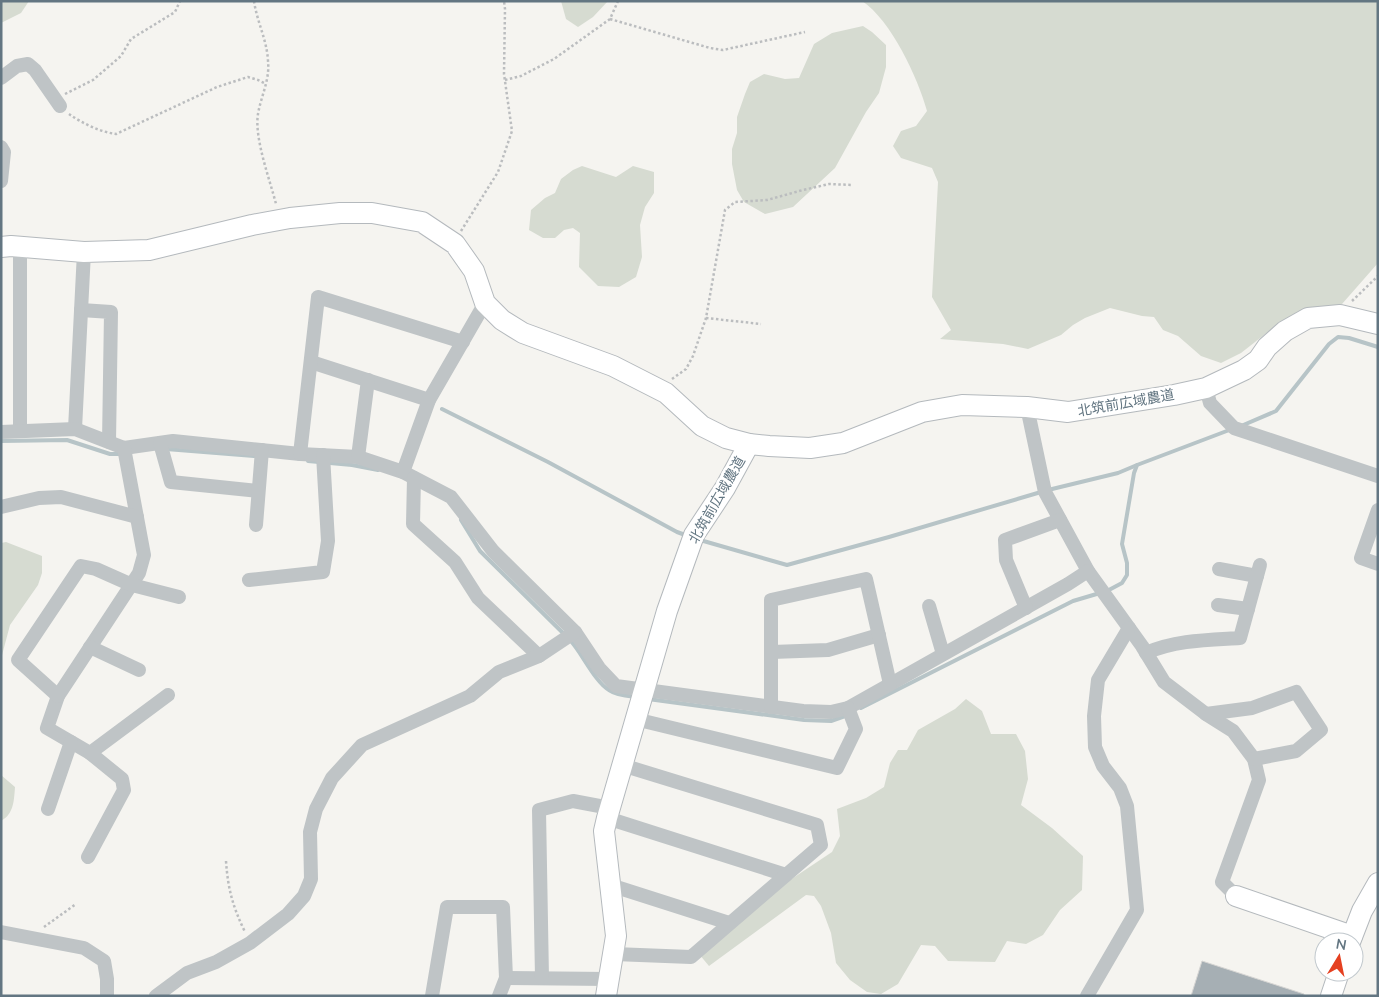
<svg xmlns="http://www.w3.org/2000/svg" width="1379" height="997" font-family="'Nunito Sans','Noto Sans JP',sans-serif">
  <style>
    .green { fill: #d6dbd1 }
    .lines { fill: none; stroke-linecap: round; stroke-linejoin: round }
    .stream { stroke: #b7c4c7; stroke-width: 4 }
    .building { fill: #a6afb4; stroke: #d6d5d3 }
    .secondary-casing { stroke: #b4b9bd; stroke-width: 22 }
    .path { stroke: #bbbdbf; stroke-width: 2.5; stroke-dasharray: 2.5 2.5; stroke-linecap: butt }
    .street { stroke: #bfc4c6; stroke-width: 14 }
    .secondary { stroke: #fff; stroke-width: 20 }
    .labels { text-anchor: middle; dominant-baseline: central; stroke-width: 5; stroke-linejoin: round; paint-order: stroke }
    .street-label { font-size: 14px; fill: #637682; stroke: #fff }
  </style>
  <rect width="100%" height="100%" fill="#f5f4f0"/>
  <g class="green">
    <path d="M1,1H29L21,13L1,23Z"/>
    <path d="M561,1H608L593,17L578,27L566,19Z"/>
    <path d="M862,1H1378V263L1342,304L1323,308L1278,324L1241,353L1221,363L1201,356L1178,336L1163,330L1154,317L1142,316L1110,308L1085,318L1073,325L1061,335L1028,349L1003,344L940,339L951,330L932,297L938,182L932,168L901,158L893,146L901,131L916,126L927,111C918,78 891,20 862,1Z"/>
    <path d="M863,26L872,32L886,45V67L879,93L866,112L835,168L793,207L765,214L744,202L737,190L732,164V149L737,133V117L745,94L750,82L764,74L785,79L799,78L814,44L832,33Z"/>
    <path d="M582,166L616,177L633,166L654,172V193L645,207L640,225L642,257L636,277L619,287L598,286L579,267L580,233L573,228L564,230L555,238H543L529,230L531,210L545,198L555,193L561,179L573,170Z"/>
    <path d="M6,542L42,556V573L38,585L10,625L1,659V543Z"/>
    <path d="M966,699L982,711L991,734H1016L1025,751L1028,779L1021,805L1052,828L1083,856L1082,890L1060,910L1043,935L1026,944L1007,941L995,962L948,961L935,946L921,945L898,984L881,994L867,992L850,980L836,963L831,933L821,906L814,896L806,895L709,966L699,954L781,886L832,852L840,836L837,809L866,798L884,787L890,763L898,750H907L918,730L955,709Z"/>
    <path d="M1,775L15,787C14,800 14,814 1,821Z"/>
  </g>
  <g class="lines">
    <g class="stream">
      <path d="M442,409L548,462L677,532L688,536"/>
      <path d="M1241,426L1276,411L1329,344L1338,337L1349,338L1378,347"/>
      <path d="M1,441L67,440L110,454H122"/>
      <path d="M166,449L254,456"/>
      <path d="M308,461L352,465L378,470"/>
      <path d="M1048,490L1118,473L1137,465"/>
      <path d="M461,520L480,551L565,635"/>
      <path d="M700,540L787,565L889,537L1041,492"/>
      <path d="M1107,591L1122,583L1127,575V563L1122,544L1134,473L1137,465L1232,429"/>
      <path d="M570,640C582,653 595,682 609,690C616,695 628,696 636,697"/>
      <path d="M648,699L804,720L831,721L848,715"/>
      <path d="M861,708L1073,601L1100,593"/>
    </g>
  </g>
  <path class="building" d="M1202,961L1304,994V996H1191Z"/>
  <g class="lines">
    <g class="secondary-casing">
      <g id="secondary">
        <path d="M1,247L11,246L84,252L149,250L252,225L290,218L340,213H372L422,222L455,244L474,271L485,303L502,320L523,333L613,366L666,393L702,426L726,438L749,444L769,446L810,448L843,443L922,412L962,405L1027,407L1068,412L1174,395L1206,388L1244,370L1258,360L1267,347L1285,331L1308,318L1340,315L1378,324"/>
        <path d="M1236,896L1352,936"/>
        <path d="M1350,942L1362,911L1378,883"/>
        <path d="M606,996L616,936L604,831L607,818L667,611L694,535L725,488L749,444"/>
        <path d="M1331,996L1339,972"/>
      </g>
    </g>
    <g class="path">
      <path d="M254,1C257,22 267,40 268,61C270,80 261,96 258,114C254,138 270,180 276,204"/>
      <path d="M610,19L710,48L723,50L805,32"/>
      <path d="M505,80L521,76L554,59L610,19L618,1"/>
      <path d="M65,94L93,80L121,56L131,39L175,12L180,1"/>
      <path d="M69,114C82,123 100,132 116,134L217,87L248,77L258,80L266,84"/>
      <path d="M461,231L498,172L512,131L504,74L505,9L504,1"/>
      <path d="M1352,301L1378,276"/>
      <path d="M706,318L761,324"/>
      <path d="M672,379L686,369L693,356L706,318L725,210L735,202L767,200L803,190L829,184L853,185"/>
      <path d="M226,861C228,890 233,907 245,932"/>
      <path d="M44,927L76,904"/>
    </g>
    <g class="street">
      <path d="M1,78L17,66L28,64L35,70L60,106"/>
      <path d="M1,147L4,152L1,181"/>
      <path d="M20,247V431"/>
      <path d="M81,310L111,312L109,442"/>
      <path d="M311,362L429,400"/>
      <path d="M1206,388L1210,403L1234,428L1378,476"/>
      <path d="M1027,407L1045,492L1088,571L1142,646L1164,682L1206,714L1233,731L1254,759L1259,780L1222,882L1236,896"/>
      <path d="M75,429L84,252"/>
      <path d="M1,432L75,429L124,448L173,441L300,454L358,457L403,472L451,497L493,551L575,632L599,668L616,686L803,711L831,712L848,708L1068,584L1088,571"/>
      <path d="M160,443L171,482L258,491"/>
      <path d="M124,448L144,555L139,573L58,696L47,728L90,753L168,695"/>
      <path d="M300,454L318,297L463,342"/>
      <path d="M358,457L368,380"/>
      <path d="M403,472L429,400L485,303"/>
      <path d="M414,478L413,524L455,562L478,598L539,656"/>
      <path d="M1,507L39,498L61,497L137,517"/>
      <path d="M1378,510L1361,558L1378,564"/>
      <path d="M256,525L262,450"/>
      <path d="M1219,569L1257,576"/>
      <path d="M249,580L323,572L328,541L323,455"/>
      <path d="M1218,605L1248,609"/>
      <path d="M929,606L943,654"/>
      <path d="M1026,608L1006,560L1005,540L1060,520"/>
      <path d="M90,647L139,670"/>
      <path d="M772,652L828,650L879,635"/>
      <path d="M1146,653C1176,640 1208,640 1240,638L1260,565"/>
      <path d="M58,696L18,660L81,566L96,569L132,585L179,597"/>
      <path d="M771,707V600L866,579L890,684"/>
      <path d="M1206,714L1252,708L1296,692L1321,730L1296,751L1254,759"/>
      <path d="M635,719L837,768L856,729L848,708"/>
      <path d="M48,809L71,742"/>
      <path d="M607,818L786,875"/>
      <path d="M88,857L124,790L122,779L90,753"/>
      <path d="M610,885L729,923"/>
      <path d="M1,932L84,948L104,961L107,979V996"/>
      <path d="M614,954L691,957L821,845L817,825L622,765"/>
      <path d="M506,978L609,979"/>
      <path d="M542,978L539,810L573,801L610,808"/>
      <path d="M156,996L187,973L216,962L250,943L288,914L304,896L311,879L310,832L316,809L332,778L362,745L470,696L499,672L539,656L575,632"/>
      <path d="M432,996L447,907H503L506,978L499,996"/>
      <path d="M1087,996L1137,910L1127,806L1120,788L1103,766L1095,747L1094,716L1098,680L1129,628"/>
    </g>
    <use href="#secondary" class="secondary"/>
  </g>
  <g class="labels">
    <g class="street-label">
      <text transform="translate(1126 403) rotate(-10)">北筑前広域農道</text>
      <text transform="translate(717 500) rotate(-60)">北筑前広域農道</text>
    </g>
  </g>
  <rect width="1379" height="997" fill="none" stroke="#637682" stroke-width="5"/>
  <g transform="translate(1339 957) rotate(10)"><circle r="24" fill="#ffffff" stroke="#c1c8cd"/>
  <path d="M0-4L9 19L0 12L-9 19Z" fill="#e54020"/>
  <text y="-8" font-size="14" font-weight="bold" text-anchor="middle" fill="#637682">N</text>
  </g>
</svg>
